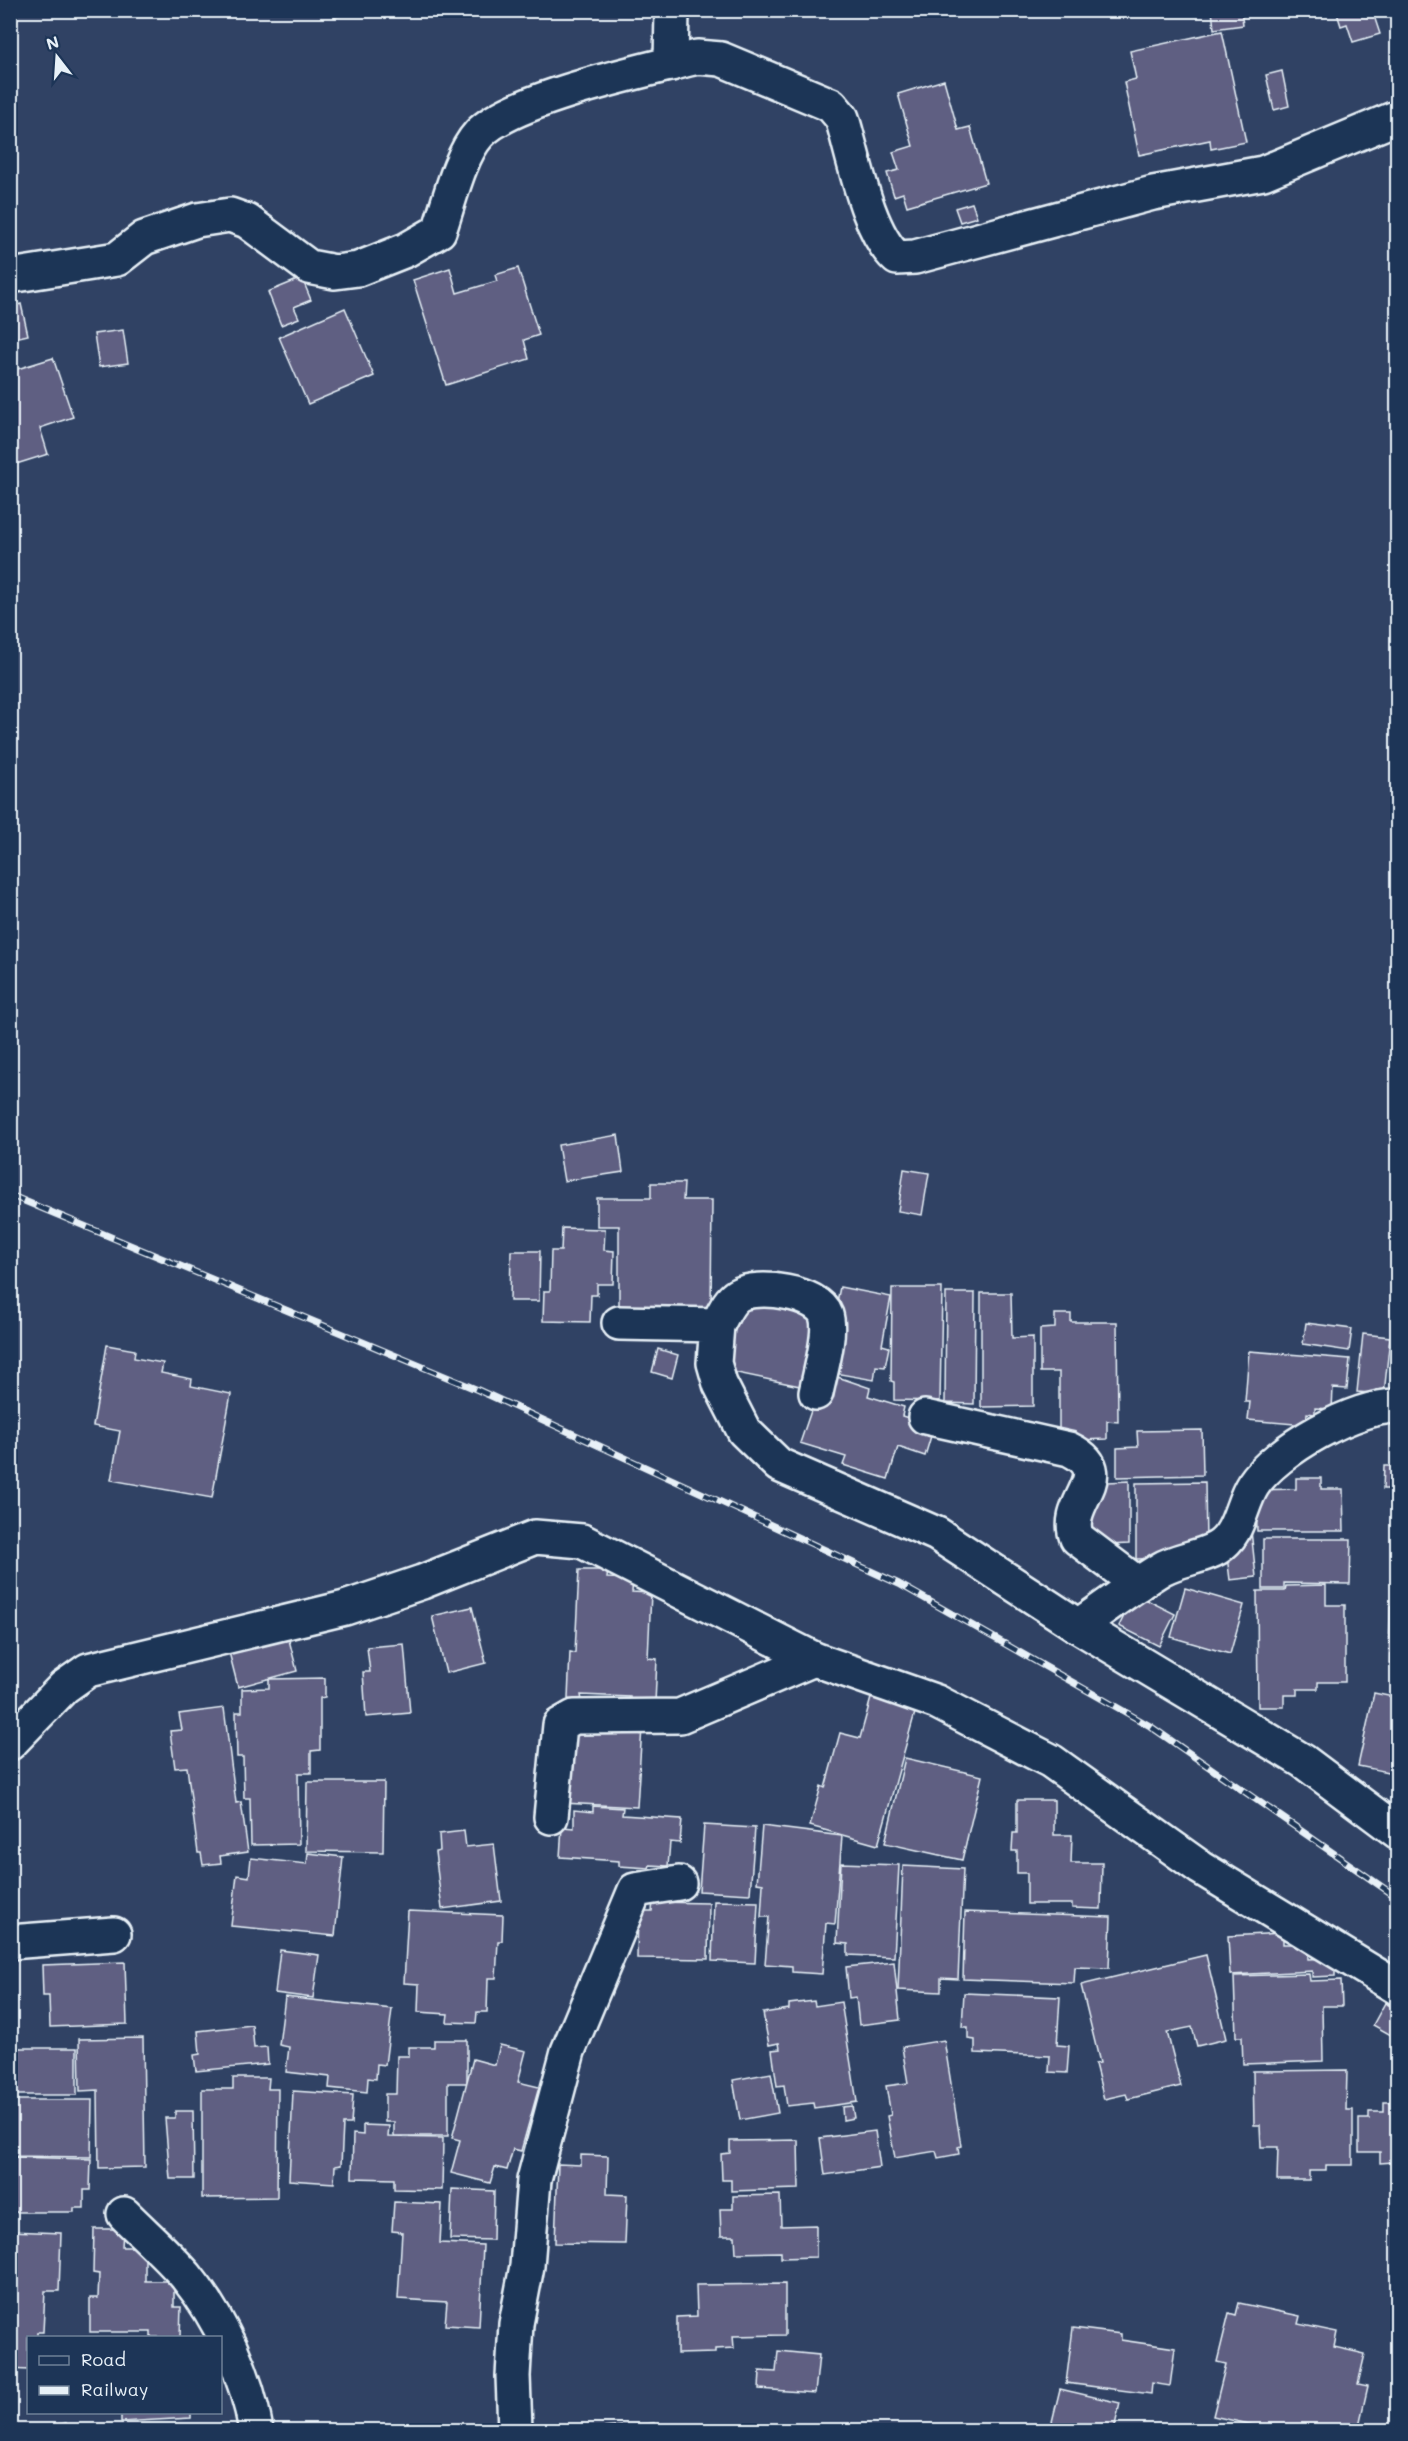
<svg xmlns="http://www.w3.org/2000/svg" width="1408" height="2441" font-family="Mali,sans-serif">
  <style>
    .building { fill: #5e5f82; stroke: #e8f1f8; stroke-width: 1.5 }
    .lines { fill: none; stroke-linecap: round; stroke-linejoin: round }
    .minor-casing { stroke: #e8f1f8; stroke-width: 38 }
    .minor { stroke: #1d3557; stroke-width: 33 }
    .rail-casing { stroke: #e8f1f8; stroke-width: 7 }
    .rail { stroke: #1d3557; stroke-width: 4.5; stroke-dasharray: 14; stroke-linecap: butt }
  </style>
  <rect width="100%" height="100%" fill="#304264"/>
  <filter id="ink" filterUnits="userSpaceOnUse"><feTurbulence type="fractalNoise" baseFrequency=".0167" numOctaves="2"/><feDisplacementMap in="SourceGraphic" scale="12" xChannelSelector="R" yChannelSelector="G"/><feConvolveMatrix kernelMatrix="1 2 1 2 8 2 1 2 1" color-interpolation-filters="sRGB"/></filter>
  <g filter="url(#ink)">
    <g class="building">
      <path d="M333,10H361L335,17Z"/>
      <path d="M1212,10H1241L1243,25L1214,29Z"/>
      <path d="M1336,10H1379L1380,14L1374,16L1380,34L1353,42L1347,24L1341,26Z"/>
      <path d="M1222,31L1246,142L1211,149L1210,140L1139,155L1124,82L1136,79L1130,51Z"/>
      <path d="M1282,71L1289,106L1274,110L1266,75Z"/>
      <path d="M944,80L958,130L970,127L986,183L907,206L903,193L894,196L887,173L899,170L893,152L913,146L898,94Z"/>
      <path d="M972,203L977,217L960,222L955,208Z"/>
      <path d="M450,268L457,293L497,281L495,275L518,268L539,335L524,340L529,359L446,385L413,280Z"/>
      <path d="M302,278L311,300L294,307L299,318L281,325L268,292Z"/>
      <path d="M21,304L28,335L10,339V307Z"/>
      <path d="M345,308L374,376L308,404L279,337Z"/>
      <path d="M123,330L128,363L99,367L94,334Z"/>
      <path d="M53,358L73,417L40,428L48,454L10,466V360L14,370Z"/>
      <path d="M618,1135L623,1172L564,1181L558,1145Z"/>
      <path d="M904,1169L929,1173L922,1215L898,1211Z"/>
      <path d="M651,1183H684L683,1200H712L711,1307L619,1306V1226H597V1198H651Z"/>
      <path d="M562,1228L605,1229L604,1250L614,1251L613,1284H597V1295H591L590,1322L543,1321L544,1291H550L551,1251H561Z"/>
      <path d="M511,1251H540L539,1301H510Z"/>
      <path d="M738,1284L815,1307L812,1367L805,1365L800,1386L718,1369Z"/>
      <path d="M840,1287L891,1297L882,1345L889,1347L885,1367L876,1366L874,1380L823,1371Z"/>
      <path d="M892,1288H942L940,1401L894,1400V1382L891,1381Z"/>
      <path d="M946,1293H975L974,1404L945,1403Z"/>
      <path d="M981,1293H1011L1012,1338L1033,1337V1406L981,1407Z"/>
      <path d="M1055,1314H1071V1322H1117L1118,1422L1107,1421V1439L1080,1440L1079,1435H1059V1372H1040V1329L1055,1328Z"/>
      <path d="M1306,1323L1352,1329L1349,1351L1303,1344Z"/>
      <path d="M1363,1334L1390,1337L1384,1394L1357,1392Z"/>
      <path d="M107,1345L135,1350L134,1358L163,1363L161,1373L192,1379L191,1386L231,1394L212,1498L111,1480L120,1431L93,1426Z"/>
      <path d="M658,1349L678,1355L672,1378L652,1372Z"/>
      <path d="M1249,1351L1350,1359L1347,1389L1333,1388L1332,1409L1315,1408V1414L1307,1413L1306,1425L1248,1420L1250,1402H1245Z"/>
      <path d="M817,1370L870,1388L868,1396L904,1407L902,1416L934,1426L925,1456L898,1447L888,1479L843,1465L846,1457L800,1443L814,1402Z"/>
      <path d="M1202,1430L1203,1475L1117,1477V1448L1138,1447L1137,1431Z"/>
      <path d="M1397,1432H1398V1541H1395V1489H1383L1384,1466H1396Z"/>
      <path d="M1296,1478H1321V1489H1343L1344,1531H1257L1256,1490L1296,1489Z"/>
      <path d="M1129,1481V1544L1086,1546V1483Z"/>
      <path d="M1205,1482L1206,1544L1183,1558L1136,1559V1483Z"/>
      <path d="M1250,1521L1256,1577L1230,1580L1223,1525Z"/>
      <path d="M1263,1539H1351L1350,1584L1284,1583V1589H1263Z"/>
      <path d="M579,1570H608L607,1578L633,1579L632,1592L651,1593L648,1658L657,1659L655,1703L630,1702V1697L581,1695L582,1700L568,1699L570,1652L575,1653Z"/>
      <path d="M1326,1585V1605H1345V1682H1318V1689H1297V1695H1284V1707H1258L1257,1591H1285L1286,1586Z"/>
      <path d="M1185,1588L1244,1605L1230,1654L1171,1637Z"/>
      <path d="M1135,1594L1175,1614L1159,1646L1119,1626Z"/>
      <path d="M1390,1606H1398V1663H1389Z"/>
      <path d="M472,1607L486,1663L446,1673L432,1616Z"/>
      <path d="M288,1636L297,1671L238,1687L229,1652Z"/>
      <path d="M404,1644L410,1713L366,1717L363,1672H370L367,1647Z"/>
      <path d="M325,1678V1697L320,1698V1750L311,1751V1773H298L299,1844L251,1845L250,1798H244L243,1757H237L236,1712H242V1689L269,1688V1679Z"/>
      <path d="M1374,1693L1398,1698V1774L1358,1766Z"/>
      <path d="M871,1698L916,1709L878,1845L810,1826L821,1786L825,1788L840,1733L860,1738Z"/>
      <path d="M224,1708L236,1803L241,1802L248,1852L220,1856L221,1863L203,1865L201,1853H198L187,1767L175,1768L170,1731L182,1730L179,1714Z"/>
      <path d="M568,1723L642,1727L637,1807L563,1803Z"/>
      <path d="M905,1758L982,1776L962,1860L885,1843Z"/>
      <path d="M307,1782H384L383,1852L306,1851Z"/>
      <path d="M1017,1800H1054V1835H1072L1071,1863H1102L1101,1909L1072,1908V1904H1027V1873H1017V1851H1012L1013,1833H1017Z"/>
      <path d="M593,1806L623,1808L622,1815L682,1819L680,1843L670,1842L668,1866L650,1865L649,1868L619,1866V1861L560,1857L562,1827L574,1828V1810L593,1812Z"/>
      <path d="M704,1825L755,1828L750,1894L699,1891Z"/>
      <path d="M762,1826L842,1836L835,1924L826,1923L822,1974L792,1972V1966L765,1964L769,1917H761L763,1884L757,1883Z"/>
      <path d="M464,1831L466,1847L494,1844L501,1901L442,1909L435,1852L440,1851L439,1834Z"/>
      <path d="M308,1853L343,1857L335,1936L231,1926L237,1875L249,1877L251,1858L307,1864Z"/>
      <path d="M841,1863L899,1865L894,1957L848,1955V1944L837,1943Z"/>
      <path d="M903,1866L963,1869L958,1979L941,1978V1992L898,1990Z"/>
      <path d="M714,1901L758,1902L755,1963L712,1961Z"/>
      <path d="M653,1902L709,1903L708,1959L637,1958L638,1911H652Z"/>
      <path d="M408,1911L503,1915L502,1941H498L496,1978H488L487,2012H477L476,2023L447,2022L448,2014L418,2012L419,1984L404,1983Z"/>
      <path d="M965,1912L1111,1917L1109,1968L1075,1967L1074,1983L963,1979Z"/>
      <path d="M1283,1933V1944H1307L1308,1959L1335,1958V1976L1312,1977V1971L1230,1975L1228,1936Z"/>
      <path d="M280,1950L319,1955L313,1998L275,1993Z"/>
      <path d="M1206,1955L1226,2039L1197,2046L1192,2027L1167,2032L1181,2086L1128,2099L1126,2094L1104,2099L1095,2064L1100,2063L1081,1985Z"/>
      <path d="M125,1962L127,2024L50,2027L49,1996H43L42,1965Z"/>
      <path d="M894,1962L900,2020L859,2025L856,1997L849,1998L846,1967Z"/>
      <path d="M1309,1974L1310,1981L1341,1980L1342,2006H1322L1323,2061L1243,2064L1242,2037H1236L1234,1976Z"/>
      <path d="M964,1993L1060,1997L1057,2045L1069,2046L1067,2073L1049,2072L1050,2056L975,2053V2040L968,2039V2027H962Z"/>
      <path d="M285,1997L392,2009L385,2065L377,2064L376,2079L368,2078L367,2092L329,2088L330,2077L286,2072L289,2047L279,2045Z"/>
      <path d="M814,2001L815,2006L841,2002L857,2102L814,2108L813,2103L787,2106L784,2085L777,2086L772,2050L780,2049L779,2043L769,2045L763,2013L789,2009V2004Z"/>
      <path d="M1385,2003L1398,2010V2039L1373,2025Z"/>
      <path d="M252,2025L254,2048L267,2047L268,2064L196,2071L194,2055L200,2054L198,2031Z"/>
      <path d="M143,2038L145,2167L99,2168L98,2090L80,2091L79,2039Z"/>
      <path d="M434,2040H467V2083H448V2136H394V2122H385V2094H396L397,2056H409V2047H434Z"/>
      <path d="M944,2040L961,2146L958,2147L959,2154L938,2158L936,2151L895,2158L887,2116L891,2115L886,2086L908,2083L902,2047Z"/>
      <path d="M500,2045L526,2051L518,2082L539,2087L521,2151L513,2149L507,2170L495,2167L490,2183L451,2173L460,2140L452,2138L473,2059L495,2065Z"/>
      <rect x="10" y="2048" width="67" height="47"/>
      <path d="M1347,2070L1346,2110H1353V2165H1326V2171H1309V2180H1277L1278,2147H1261L1260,2125H1254L1253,2071Z"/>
      <path d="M771,2073L778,2113L740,2120L733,2080Z"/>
      <path d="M233,2078H269L268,2089H278L277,2197L202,2198V2089H233Z"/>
      <path d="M293,2091L353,2095L351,2124H343L341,2165L335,2166L334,2183L289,2180Z"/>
      <path d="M10,2100H92L91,2157L10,2156Z"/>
      <path d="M1384,2102H1398V2153H1393V2162L1380,2163V2152H1359V2119H1369V2112H1384Z"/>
      <path d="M852,2106L854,2118L843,2120L842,2107Z"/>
      <path d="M175,2111H193L194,2179H170L165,2118H175Z"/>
      <path d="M363,2125L389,2126L388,2137L443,2138L442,2190L394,2189V2179L352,2178L353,2134L363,2135Z"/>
      <path d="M875,2131L880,2167L825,2175L820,2138Z"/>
      <path d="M798,2140L799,2189L731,2191V2180H722L721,2154L730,2153V2141Z"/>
      <path d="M581,2155L608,2156L607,2194L627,2195L625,2244L555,2243L558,2164L581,2165Z"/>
      <path d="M10,2157L91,2159L90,2190H84V2208H74V2212H10Z"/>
      <path d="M452,2189L494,2191L493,2240L450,2239Z"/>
      <path d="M780,2195L781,2226L816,2225V2257L781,2258V2252L736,2253L735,2236H721L720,2209H733V2196Z"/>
      <path d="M394,2202L442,2204L440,2243L483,2245L479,2327L445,2325L447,2302L398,2299L402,2232L392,2231Z"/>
      <path d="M94,2229H123L122,2247H145V2281H174V2307H181L180,2337H151V2332H90V2298H98L99,2274L93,2273Z"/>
      <path d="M10,2231L61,2233L59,2291H45L43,2332H37V2338H28V2370L10,2369Z"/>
      <path d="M785,2284V2335L733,2336L734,2348L715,2349V2353L677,2354V2317L697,2316L696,2285Z"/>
      <path d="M1239,2303L1300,2316L1298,2324L1337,2332L1334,2347L1365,2354L1358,2384L1368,2386L1358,2430H1296L1272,2425L1271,2429L1213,2416L1226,2364L1217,2362L1229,2313L1236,2315Z"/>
      <path d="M1073,2328L1121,2334V2340L1175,2348L1170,2386L1152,2383L1151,2394L1066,2383Z"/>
      <path d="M778,2351L819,2355L815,2393L759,2389L760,2371L776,2372Z"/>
      <path d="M1060,2389L1120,2403L1114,2430H1050Z"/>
      <path d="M121,2412H191V2418L121,2422Z"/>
      <path d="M66,2423L68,2430H35Z"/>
      <path d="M655,2423L656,2430H581Z"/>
    </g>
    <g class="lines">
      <g class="minor-casing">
        <g id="minor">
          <path d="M671,64L672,10"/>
          <path d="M10,276L117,259L144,238L197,220L230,215L247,221L309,267L335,272L358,269L406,250L439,231C449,203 459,156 479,134C512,98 645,71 697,57L721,59L831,105L842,118C854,157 867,232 897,258L915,257L1153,193L1263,173L1398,117"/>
          <path d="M619,1323L717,1325L714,1363L720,1384L744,1431L779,1465L937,1534L1078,1626L1303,1761L1398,1832"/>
          <path d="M717,1325C723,1315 728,1301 738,1295C757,1284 818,1292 826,1315C832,1333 820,1373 816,1393"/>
          <path d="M925,1417L1069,1449C1121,1474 1061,1502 1077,1538L1138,1584"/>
          <path d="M1078,1626C1106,1607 1133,1586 1161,1569C1178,1559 1200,1558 1217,1548C1240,1534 1240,1505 1253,1485C1276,1450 1356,1405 1398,1406"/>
          <path d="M10,1743L64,1687L88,1670L345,1608L422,1582L535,1537L582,1541L814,1659L937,1702L1051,1761L1201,1868L1398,1988"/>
          <path d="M551,1817L560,1725L574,1717L680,1716L814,1659"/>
          <path d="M10,1942L114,1934"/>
          <path d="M124,2214C144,2234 167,2254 186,2276C221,2319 247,2376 256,2430"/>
          <path d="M515,2430L513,2376L516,2324L527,2266L534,2180L568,2051L635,1890L679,1883"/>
        </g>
      </g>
      <use href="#minor" class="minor"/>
      <g class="rail-casing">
        <path id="rail" d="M10,1195L478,1390L899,1584L1150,1726L1398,1898"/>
      </g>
      <use href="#rail" class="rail"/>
    </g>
  </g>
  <rect width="1408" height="2441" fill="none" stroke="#1d3557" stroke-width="36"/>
  <rect x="18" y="18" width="1372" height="2405" fill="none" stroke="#e8f1f8" stroke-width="2" filter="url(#ink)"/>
  <rect x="27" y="2336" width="195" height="78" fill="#1d3557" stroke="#6e8097" stroke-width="1.5"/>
  <rect x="39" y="2356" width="30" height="9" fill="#1d3557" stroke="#6e8097" stroke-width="1.5"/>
  <text x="81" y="2366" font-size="18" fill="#e8f1f8">Road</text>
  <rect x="39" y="2386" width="30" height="9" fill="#e8f1f8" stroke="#6e8097" stroke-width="1.5"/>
  <text x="81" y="2396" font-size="18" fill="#e8f1f8">Railway</text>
  <g transform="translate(57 57) rotate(343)" stroke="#1d3557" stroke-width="4.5" paint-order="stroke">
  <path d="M0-4.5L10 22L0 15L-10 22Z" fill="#e8f1f8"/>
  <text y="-9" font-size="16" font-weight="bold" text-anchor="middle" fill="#e8f1f8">N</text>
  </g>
</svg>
